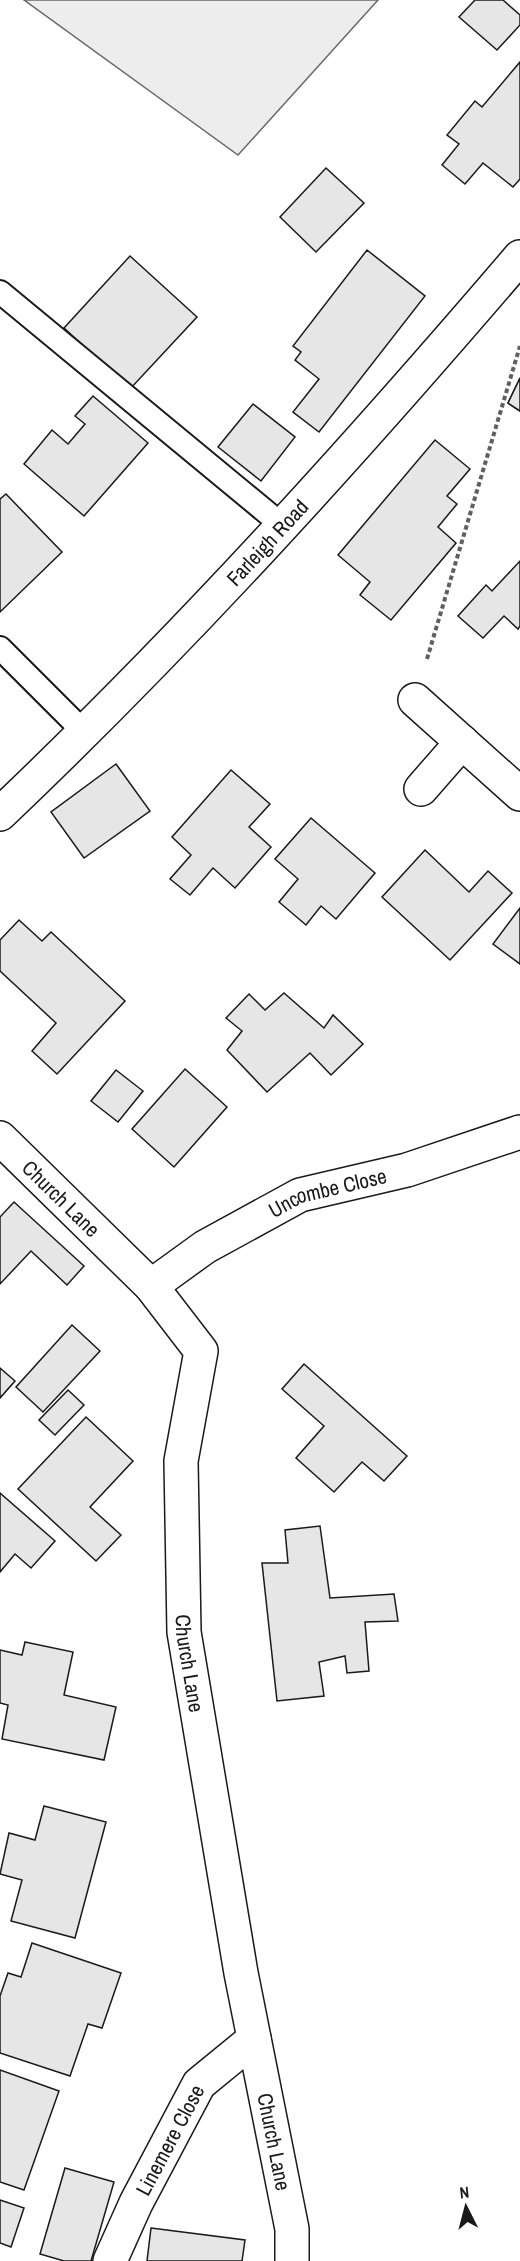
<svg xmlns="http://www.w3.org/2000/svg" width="520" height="2261" font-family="'Archivo Narrow',sans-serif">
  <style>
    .built { fill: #ededed; stroke: #6a6a6a; stroke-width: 1.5 }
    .building { fill: #e6e6e6; stroke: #1a1a1a; stroke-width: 1.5 }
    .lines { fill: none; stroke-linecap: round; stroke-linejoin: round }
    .lane-casing { stroke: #1a1a1a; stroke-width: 26 }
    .street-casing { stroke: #1a1a1a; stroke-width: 36 }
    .primary-casing { stroke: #1a1a1a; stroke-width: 36 }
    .path { stroke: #5f5f5f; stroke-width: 4; stroke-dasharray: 4.5 3; stroke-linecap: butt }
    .lane { stroke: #fff; stroke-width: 22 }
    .street { stroke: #fff; stroke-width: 33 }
    .primary { stroke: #fff; stroke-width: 33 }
    .labels { text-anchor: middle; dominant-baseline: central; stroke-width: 4.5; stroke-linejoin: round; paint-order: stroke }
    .street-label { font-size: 21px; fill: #1a1a1a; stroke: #fff }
  </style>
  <rect width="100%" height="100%" fill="#fff"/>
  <path class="built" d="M24,0H378L238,155Z"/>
  <g class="building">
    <path d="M475,0H503L520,15V25L497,50L459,17Z"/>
    <path d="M520,62V179L513,187L483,163L465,184L442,165L459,144L447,135L475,101L482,107Z"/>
    <path d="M326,168L364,203L316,252L280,217Z"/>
    <path d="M367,250L425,296L319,432L293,412L319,379L295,360L301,352L293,346Z"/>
    <path d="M130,256L197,317L130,389L64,328Z"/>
    <path d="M520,378V411L508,403Z"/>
    <path d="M520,378V411L508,403Z"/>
    <path d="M93,396L148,443L84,516L24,464L52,430L68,444L85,424L75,416Z"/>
    <path d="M253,404L295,437L261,481L218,447Z"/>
    <path d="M435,440L470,469L447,496L457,504L438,527L456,543L391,620L360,595L370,582L338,555Z"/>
    <path d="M6,494L62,552L0,612V499Z"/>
    <path d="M520,561V626L518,629L504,616L483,638L458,616L486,585L492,591Z"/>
    <path d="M116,764L150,811L84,858L51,812Z"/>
    <path d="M231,770L270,804L249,827L271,847L235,888L213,868L190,895L170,879L191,855L172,837Z"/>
    <path d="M311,818L375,873L336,919L321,906L306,925L279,902L298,879L275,859Z"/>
    <path d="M425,850L469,892L488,871L512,893L450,960L382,897Z"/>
    <path d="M520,908V964L493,944Z"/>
    <path d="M19,920L42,941L51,932L125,1001L57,1074L32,1051L56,1023L0,971V940Z"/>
    <path d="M284,993L324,1028L333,1015L363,1044L331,1075L310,1053L267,1092L227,1050L242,1031L226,1018L249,994L265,1010Z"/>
    <path d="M185,1069L227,1107L174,1167L132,1129Z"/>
    <path d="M116,1070L143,1091L118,1122L91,1101Z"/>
    <path d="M14,1202L84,1266L67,1285L31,1251L0,1284V1217Z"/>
    <path d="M72,1325L100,1351L43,1412L16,1387Z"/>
    <path d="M304,1364L407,1456L384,1481L362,1462L334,1492L296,1458L324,1426L282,1389Z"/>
    <path d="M0,1368L15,1381L0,1398Z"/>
    <path d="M68,1390L84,1405L55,1435L39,1420Z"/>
    <path d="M86,1417L133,1461L90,1507L121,1535L96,1561L18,1489Z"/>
    <path d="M0,1493L55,1541L31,1568L15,1554L0,1572Z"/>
    <path d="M320,1526L330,1598L394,1594L398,1621L365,1622L369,1671L347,1673L345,1656L319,1662L324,1696L277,1701L262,1563H288L285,1530Z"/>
    <path d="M25,1642L73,1652L64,1695L116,1707L104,1760L2,1739L8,1705L0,1703V1650L22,1655Z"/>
    <path d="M44,1806L106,1822L75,1938L11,1921L22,1880L0,1874L9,1833L35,1840Z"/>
    <path d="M32,1943L121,1973L102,2028L88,2024L70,2076L0,2053V1996L8,1973L21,1977Z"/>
    <path d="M0,2070L59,2091L24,2190L0,2182Z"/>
    <path d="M65,2168L114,2182L91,2261H64L40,2254Z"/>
    <path d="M0,2200L24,2208L11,2247L0,2243Z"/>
    <path d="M151,2228L245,2240L242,2261H147Z"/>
  </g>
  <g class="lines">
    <g class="lane-casing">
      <g id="lane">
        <path d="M0,292L282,525"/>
        <path d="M0,648L85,733"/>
      </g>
    </g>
    <g class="street-casing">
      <g id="street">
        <path d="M415,700L520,794"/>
        <path d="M421,789L462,742"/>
        <path id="s1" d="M0,1138L151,1286L201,1351L181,1461L184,1632L241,1973L292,2229V2261"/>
        <path id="s2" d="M151,1286L205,1247L300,1195L407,1170L520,1132"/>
        <path id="s3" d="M110,2261L136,2203L199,2084L254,2039"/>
      </g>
    </g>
    <g class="primary-casing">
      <g id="primary">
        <path id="s4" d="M0,814C184,639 355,450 520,257"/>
      </g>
    </g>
    <path class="path" d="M427,659L520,346"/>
    <use href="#lane" class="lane"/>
    <use href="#street" class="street"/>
    <use href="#primary" class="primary"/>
  </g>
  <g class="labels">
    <g class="street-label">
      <text stroke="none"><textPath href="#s4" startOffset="381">Farleigh Road</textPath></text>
      <text stroke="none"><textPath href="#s2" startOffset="202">Uncombe Close</textPath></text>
      <text stroke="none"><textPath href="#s1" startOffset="86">Church Lane</textPath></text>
      <text stroke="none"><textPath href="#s1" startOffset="608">Church Lane</textPath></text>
      <text stroke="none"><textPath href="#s3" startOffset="135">Linemere Close</textPath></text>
      <text stroke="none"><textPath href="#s1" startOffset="1094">Church Lane</textPath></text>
    </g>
  </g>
  <g transform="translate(466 2207) rotate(354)" stroke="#ffffff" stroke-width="4.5" paint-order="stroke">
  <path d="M0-4.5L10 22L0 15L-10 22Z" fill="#1a1a1a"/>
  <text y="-9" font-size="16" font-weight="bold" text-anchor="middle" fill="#1a1a1a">N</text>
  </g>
</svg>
